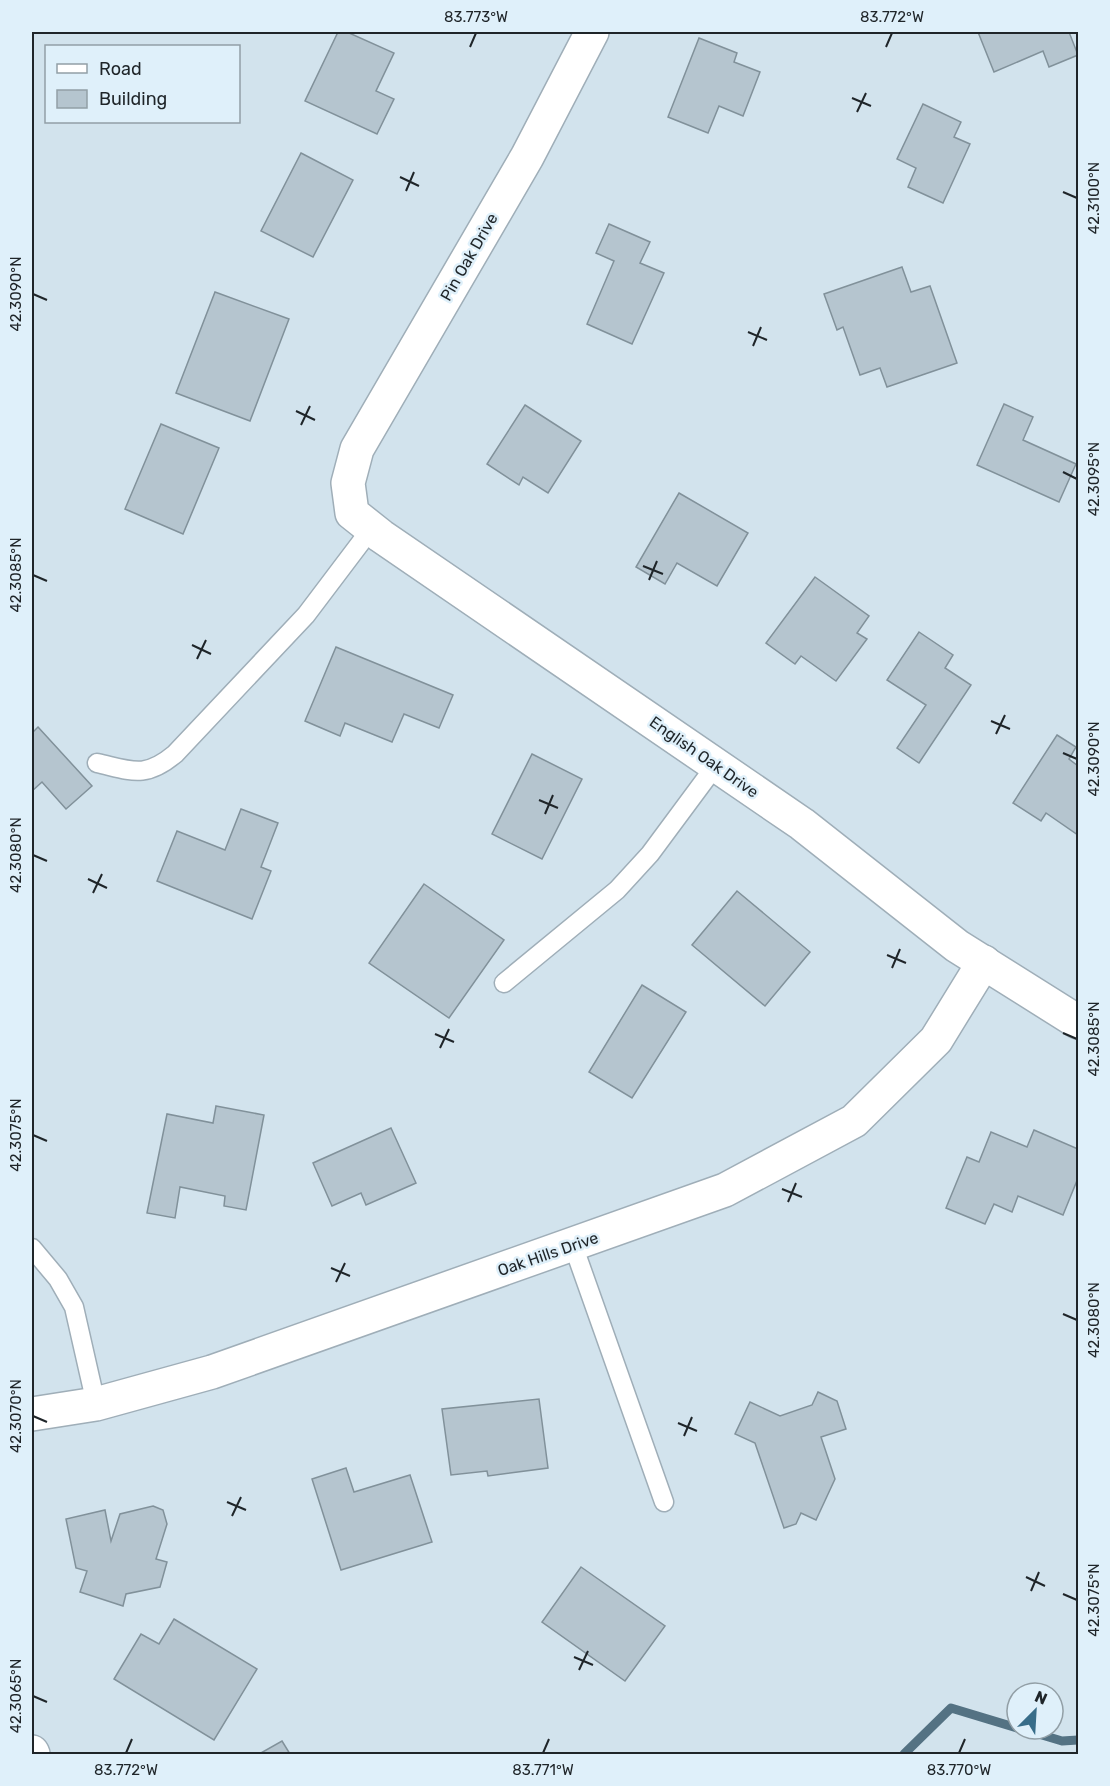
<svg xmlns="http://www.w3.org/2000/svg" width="1110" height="1786" font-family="Rubik,sans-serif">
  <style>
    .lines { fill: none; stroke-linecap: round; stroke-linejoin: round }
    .stream { stroke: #547283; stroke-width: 9 }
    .building { fill: #b5c5cf; stroke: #81919a; stroke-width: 1.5 }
    .service-casing { stroke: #9faeb8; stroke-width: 21 }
    .minor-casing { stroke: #9faeb8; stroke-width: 36 }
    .service { stroke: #fff; stroke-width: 18 }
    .minor { stroke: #fff; stroke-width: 33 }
    .ticks { fill: none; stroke: #1f2529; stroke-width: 2 }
    .labels { text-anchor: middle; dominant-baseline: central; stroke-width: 5; stroke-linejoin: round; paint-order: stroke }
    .street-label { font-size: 16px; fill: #1f2529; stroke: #dff0fa }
    .neatline { fill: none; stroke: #1f2529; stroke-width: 2 }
    .ticks-label { font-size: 15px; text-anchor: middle; fill: #1f2529 }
  </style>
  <rect width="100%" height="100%" fill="#d2e3ed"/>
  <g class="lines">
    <g class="stream">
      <path d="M1022,1729L1062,1741L1078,1740"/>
      <path d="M904,1754L951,1708L1017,1728"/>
    </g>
  </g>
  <g class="building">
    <path d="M338,32H347L394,53L376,91L394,99L377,134L305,101Z"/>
    <path d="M978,32H1069L1078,55L1049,67L1043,51L994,72Z"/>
    <path d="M699,38L737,53L734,62L760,72L743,116L719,106L708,133L668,117Z"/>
    <path d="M923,104L961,122L954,137L970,144L943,203L908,187L916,168L897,159Z"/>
    <path d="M301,153L353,180L313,257L261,231Z"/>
    <path d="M609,224L650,242L640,263L664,273L632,344L587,324L614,261L596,253Z"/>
    <path d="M902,267L911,292L930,286L957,363L887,387L880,368L860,375L843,327L837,330L824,294Z"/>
    <path d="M215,292L289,319L250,421L176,393Z"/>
    <path d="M1004,404L1033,417L1023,440L1076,464L1059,502L977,465Z"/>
    <path d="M525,405L581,441L548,493L523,477L519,485L487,464Z"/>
    <path d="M161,424L219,448L183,534L125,509Z"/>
    <path d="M679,493L748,533L717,586L677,563L665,584L636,567Z"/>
    <path d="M815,577L869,616L857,633L867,639L836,681L801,656L795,664L766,643Z"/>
    <path d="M919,632L953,655L945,668L971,685L919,763L897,748L926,705L887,680Z"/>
    <path d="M336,647L453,695L439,728L404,714L392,742L345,723L340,736L305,721Z"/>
    <path d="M38,727L92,786L66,809L42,782L32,791V733Z"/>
    <path d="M1057,735L1076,747L1069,759L1078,766V835L1046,813L1041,821L1013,803Z"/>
    <path d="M532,754L582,779L542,859L492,834Z"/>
    <path d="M241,809L278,823L261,867L271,871L252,919L157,881L177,831L225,850Z"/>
    <path d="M424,884L504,940L449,1018L369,963Z"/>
    <path d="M737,891L810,952L765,1006L692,945Z"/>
    <path d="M642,985L686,1012L632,1098L589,1072Z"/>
    <path d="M216,1106L264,1115L246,1210L224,1206L225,1196L180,1187L175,1218L147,1213L167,1114L213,1123Z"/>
    <path d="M391,1128L416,1183L366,1205L361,1193L332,1206L313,1163Z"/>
    <path d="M1034,1130L1078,1149V1178L1063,1215L1018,1196L1012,1212L994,1204L985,1224L946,1208L967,1157L979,1162L991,1132L1027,1147Z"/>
    <path d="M818,1392L837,1401L846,1429L821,1437L835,1479L816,1520L801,1513L796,1524L784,1528L755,1443L735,1434L750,1402L780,1416L812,1405Z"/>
    <path d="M539,1399L548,1468L488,1476L487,1471L451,1475L442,1409Z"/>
    <path d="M346,1468L354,1492L410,1475L432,1542L341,1570L312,1479Z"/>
    <path d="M153,1506L163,1510L167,1524L156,1559L167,1562L160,1587L126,1594L123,1606L80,1592L87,1571L76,1568L66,1519L105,1510L111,1541L120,1514Z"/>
    <path d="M581,1567L665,1626L625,1681L542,1622Z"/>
    <path d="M174,1619L257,1669L214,1740L114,1679L141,1634L159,1644Z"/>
    <path d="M282,1741L290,1754H259Z"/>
  </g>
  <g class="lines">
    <g class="service-casing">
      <g id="service">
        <path d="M97,763C132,771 145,779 175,754L306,615L371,529"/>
        <path d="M504,983L617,890L650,854L716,765"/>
        <path d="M573,1245L664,1502"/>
        <path d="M32,1248L58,1279L74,1307L96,1404"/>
      </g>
    </g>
    <g class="minor-casing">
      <g id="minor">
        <path d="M592,32L527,157L357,449L348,483L352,513L381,536L802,824L957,946L1078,1022"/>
        <path d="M32,1414L96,1404L212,1372L725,1190L854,1121L936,1040L984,962"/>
        <path d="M32,1752L33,1754"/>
      </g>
    </g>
    <use href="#service" class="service"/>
    <use href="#minor" class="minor"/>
  </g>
  <path class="ticks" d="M470,47L476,33M886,47L892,33M852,98L871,106M857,112L866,93M400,177L419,186M406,191L414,172M1063,192L1077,198M33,294L47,300M748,332L767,340M753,346L761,327M296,411L315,420M301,425L310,406M1063,472L1077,479M643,566L663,574M33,575L47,581M649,580L657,561M192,645L211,654M197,659L206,640M991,721L1010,729M996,734L1005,715M1063,753L1077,759M539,800L558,808M545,814L553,795M33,855L47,861M88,879L107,888M93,893L102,874M887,955L906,963M892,968L900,949M1063,1033L1077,1039M435,1034L454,1042M440,1048L449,1029M33,1135L47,1141M782,1189L802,1197M788,1202L796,1183M331,1268L350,1276M336,1282L345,1263M1063,1314L1077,1320M33,1416L47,1422M678,1423L697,1431M684,1436L692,1417M227,1502L246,1510M232,1516L241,1497M1026,1577L1045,1586M1031,1591L1039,1572M1063,1594L1077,1600M574,1657L593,1665M579,1670L588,1651M33,1696L47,1702M126,1753L132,1739M543,1753L549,1739M959,1753L965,1739"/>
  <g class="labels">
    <g class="street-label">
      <text transform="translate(469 257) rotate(-60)">Pin Oak Drive</text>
      <text transform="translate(704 757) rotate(35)">English Oak Drive</text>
      <text transform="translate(548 1254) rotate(-19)">Oak Hills Drive</text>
    </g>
  </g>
  <rect width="1110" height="1786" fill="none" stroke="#dff0fa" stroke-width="66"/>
  <rect x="45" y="45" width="195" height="78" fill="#dff0fa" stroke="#929fa6" stroke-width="1.5"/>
  <rect x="57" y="64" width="30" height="9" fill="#ffffff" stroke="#929fa6" stroke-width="1.5"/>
  <text x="99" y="75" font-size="18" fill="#1f2529">Road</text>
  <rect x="57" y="90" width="30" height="18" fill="#b5c5cf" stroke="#929fa6" stroke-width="1.5"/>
  <text x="99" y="105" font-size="18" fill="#1f2529">Building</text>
  <g transform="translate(1035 1711) rotate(24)"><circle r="28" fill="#dff0fa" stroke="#929fa6" stroke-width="1.5"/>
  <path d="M0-4.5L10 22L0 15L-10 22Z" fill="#386d89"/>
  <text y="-9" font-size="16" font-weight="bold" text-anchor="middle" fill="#1f2529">N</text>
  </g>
  <rect x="33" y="33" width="1044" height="1720" class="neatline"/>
  <g class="ticks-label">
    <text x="476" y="22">83.773°W</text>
    <text x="892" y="22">83.772°W</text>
    <text transform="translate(1094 198) rotate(-90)" y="5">42.3100°N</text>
    <text transform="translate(16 294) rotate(-90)" y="5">42.3090°N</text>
    <text transform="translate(1094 479) rotate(-90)" y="5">42.3095°N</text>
    <text transform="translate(16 575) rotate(-90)" y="5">42.3085°N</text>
    <text transform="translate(1094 759) rotate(-90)" y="5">42.3090°N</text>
    <text transform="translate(16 855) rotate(-90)" y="5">42.3080°N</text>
    <text transform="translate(1094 1039) rotate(-90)" y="5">42.3085°N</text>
    <text transform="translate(16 1135) rotate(-90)" y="5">42.3075°N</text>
    <text transform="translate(1094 1320) rotate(-90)" y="5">42.3080°N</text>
    <text transform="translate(16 1416) rotate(-90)" y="5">42.3070°N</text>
    <text transform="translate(1094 1600) rotate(-90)" y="5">42.3075°N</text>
    <text transform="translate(16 1696) rotate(-90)" y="5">42.3065°N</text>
    <text x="126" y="1775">83.772°W</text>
    <text x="543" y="1775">83.771°W</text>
    <text x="959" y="1775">83.770°W</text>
  </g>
</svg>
